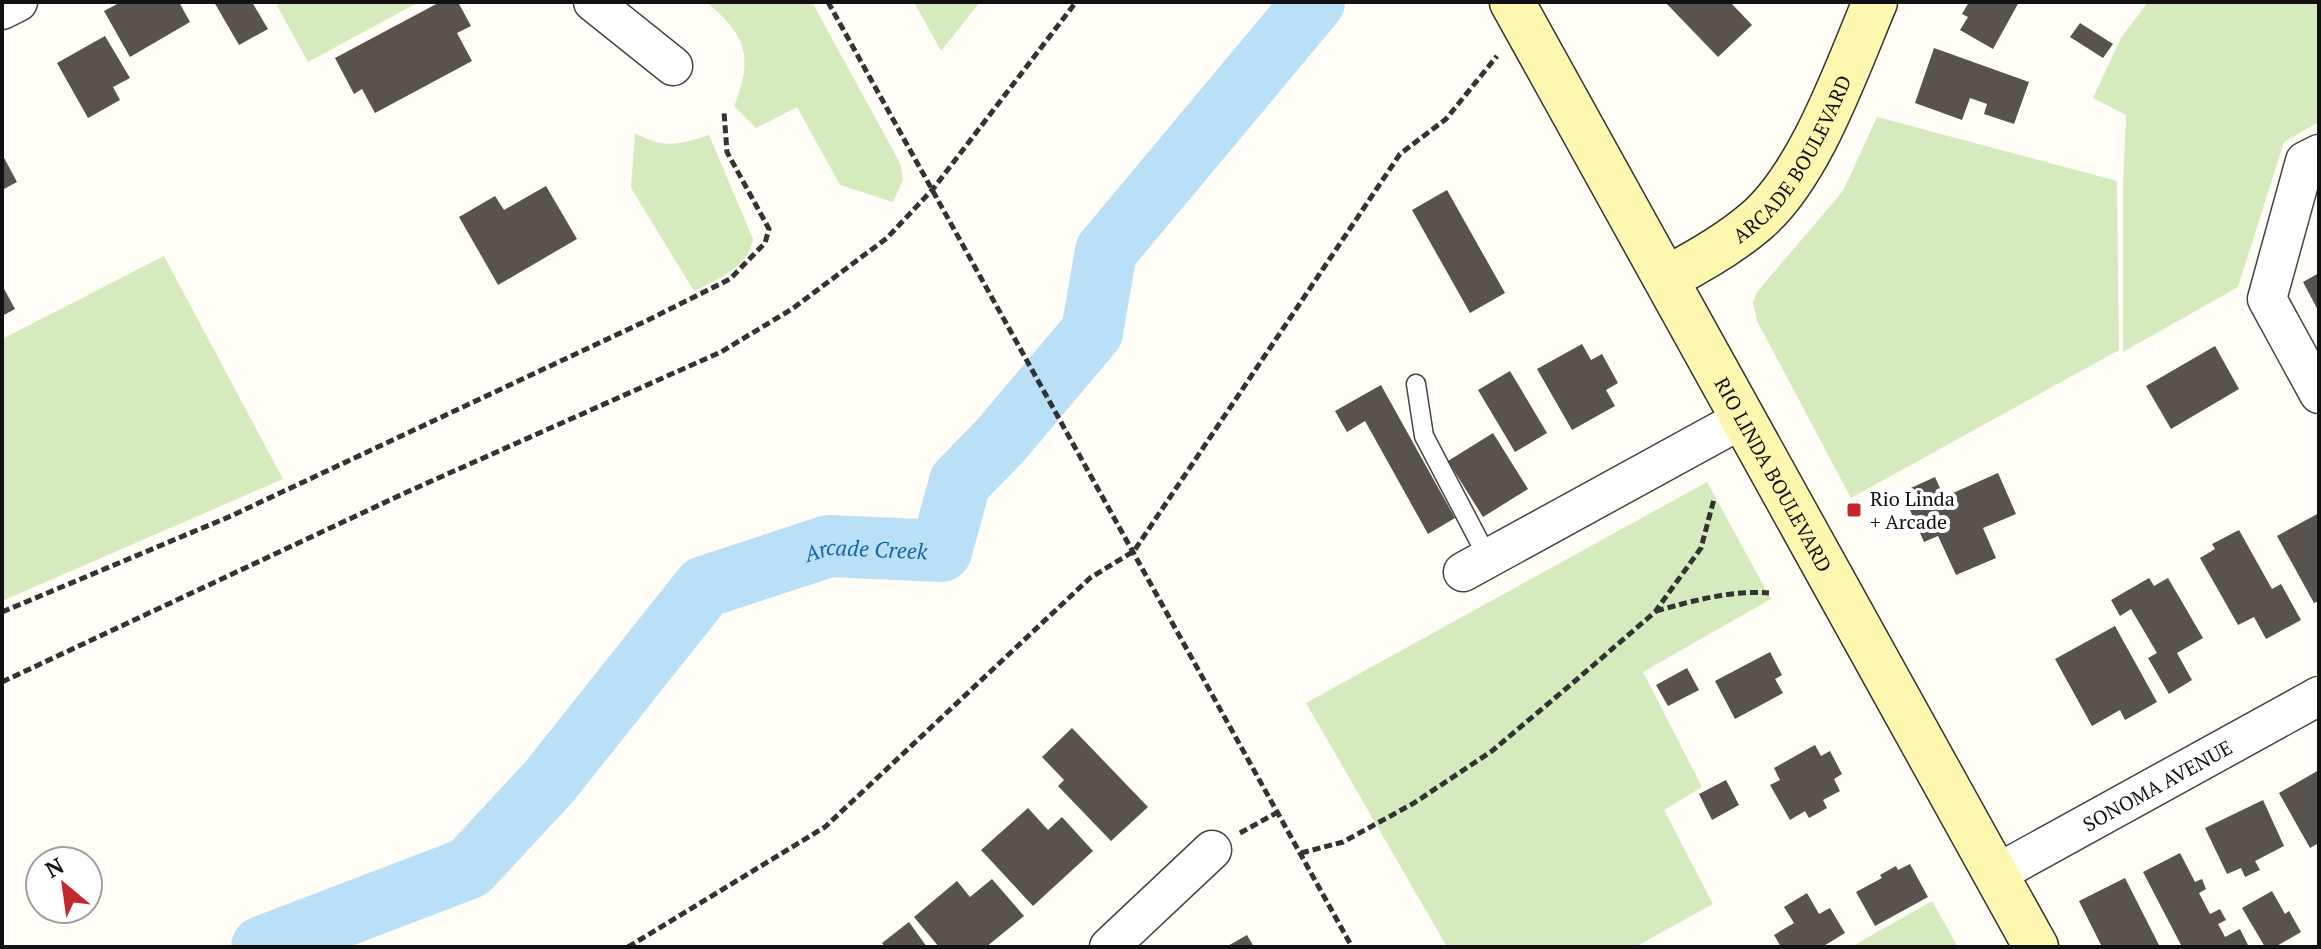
<svg xmlns="http://www.w3.org/2000/svg" width="2321" height="949" font-family="'PT Serif',serif">
  <style>
    .green { fill: #d5ebbd }
    .lines { fill: none; stroke-linecap: round; stroke-linejoin: round }
    .river { stroke: #b9e0f7; stroke-width: 62 }
    .building { fill: #5a524d }
    .lane-casing { stroke: #444; stroke-width: 21 }
    .street-casing { stroke: #444; stroke-width: 41 }
    .secondary-casing { stroke: #333; stroke-width: 47 }
    .path { stroke: #333; stroke-width: 5; stroke-dasharray: 8 4; stroke-linecap: butt }
    .lane { stroke: #fff; stroke-width: 18 }
    .street { stroke: #fff; stroke-width: 38 }
    .secondary { stroke: #fff6b0; stroke-width: 44 }
    .poi-dot { fill: #c4262e; stroke: #fff; stroke-width: 3 }
    .labels { text-anchor: middle; dominant-baseline: central; stroke-width: 8; stroke-linejoin: round; paint-order: stroke }
    .street-label { font-size: 20px; fill: #111; stroke: #fff }
    .poi-label { font-size: 20px; fill: #111; stroke: #fff; text-anchor: start }
    .water-label { font-size: 22px; font-style: italic; fill: #1768a6; stroke: #fff }
  </style>
  <rect width="100%" height="100%" fill="#fffdf5"/>
  <g class="green">
    <path d="M275,2H419L308,62Z"/>
    <path d="M706,2H812L900,163L903,180L893,202L840,185L797,107L756,128L734,106C754,58 746,34 706,2Z"/>
    <path d="M914,2H980L941,51Z"/>
    <path d="M2148,2H2319V122L2284,142L2238,287L2123,352V184L2126,115L2093,98L2121,38Z"/>
    <path d="M1877,117L2117,181L2119,350L1851,498L1757,321L1753,302L1757,292L1843,191Z"/>
    <path d="M635,133C664,149 679,145 709,135L753,239C748,268 718,279 694,291L631,188Z"/>
    <path d="M164,256L283,479L2,601V339Z"/>
    <path d="M1707,482L1771,599L1643,672L1702,787L1664,810L1713,904L1635,947H1447L1306,703Z"/>
    <path d="M1932,901L1958,947H1851Z"/>
  </g>
  <g class="lines">
    <path class="river" id="s1" d="M262,947L469,868L549,782L704,587L829,546L941,551L960,482L1000,441L1092,332L1106,251L1314,2"/>
  </g>
  <g class="building">
    <path d="M121,2H179L190,22L130,57L104,11Z"/>
    <path d="M214,2H252L268,29L239,45Z"/>
    <path d="M440,2H458L471,26L457,33L472,61L375,113L362,89L354,94L335,58Z"/>
    <path d="M1665,2H1730L1752,25L1718,57Z"/>
    <path d="M1969,2H2019L1993,49L1960,30L1968,17L1962,14Z"/>
    <path d="M2080,23L2113,44L2103,58L2070,37Z"/>
    <path d="M105,36L130,78L113,87L120,100L88,118L57,63Z"/>
    <path d="M1934,48L2029,82L2014,124L1984,114L1987,104L1970,98L1962,120L1915,103Z"/>
    <path d="M2,154L17,182L2,190Z"/>
    <path d="M546,186L577,239L498,285L459,217L495,196L504,210Z"/>
    <path d="M1447,190L1505,293L1470,313L1412,210Z"/>
    <path d="M2319,273V312L2303,282Z"/>
    <path d="M2,285L15,309L2,316Z"/>
    <path d="M1582,344L1591,360L1602,354L1618,383L1606,390L1615,406L1572,430L1537,369Z"/>
    <path d="M2215,346L2239,389L2171,429L2146,386Z"/>
    <path d="M1510,371L1547,433L1515,452L1478,390Z"/>
    <path d="M1381,385L1455,518L1428,534L1365,421L1347,432L1335,411Z"/>
    <path d="M1493,433L1528,489L1483,517L1448,461Z"/>
    <path d="M1998,473L2016,514L1983,528L1996,558L1956,575L1938,536L1924,542L1902,492L1935,477L1944,497Z"/>
    <path d="M2319,513V601L2314,603L2277,536Z"/>
    <path d="M2239,530L2272,589L2281,584L2301,620L2266,639L2254,617L2238,625L2200,558L2215,549L2212,544Z"/>
    <path d="M2149,578L2154,586L2168,578L2203,638L2177,653L2192,680L2169,694L2148,658L2157,653L2131,609L2120,616L2111,600Z"/>
    <path d="M2115,626L2157,702L2125,720L2120,710L2092,726L2055,659Z"/>
    <path d="M1770,652L1782,675L1775,679L1783,693L1735,719L1715,681Z"/>
    <path d="M1687,668L1699,690L1668,706L1656,685Z"/>
    <path d="M1072,728L1148,807L1111,841L1058,786L1064,780L1042,757Z"/>
    <path d="M1815,745L1821,756L1830,751L1842,774L1834,779L1840,791L1823,800L1827,808L1809,818L1805,811L1790,820L1770,785L1780,780L1774,768Z"/>
    <path d="M2319,770V843L2310,848L2279,793Z"/>
    <path d="M1726,780L1739,805L1712,820L1699,794Z"/>
    <path d="M2263,800L2284,846L2255,861L2260,870L2245,877L2241,868L2227,874L2205,828Z"/>
    <path d="M1028,808L1048,830L1062,817L1093,851L1033,906L981,850Z"/>
    <path d="M2180,853L2195,882L2202,879L2206,889L2199,893L2210,914L2220,909L2226,920L2218,924L2225,937L2240,929L2249,947H2182L2143,872Z"/>
    <path d="M1910,864L1928,897L1875,926L1856,892L1882,878L1880,875L1896,866L1898,870Z"/>
    <path d="M2125,878L2160,947H2102L2079,901Z"/>
    <path d="M992,879L1024,916L986,947H939L914,917L957,881L970,897Z"/>
    <path d="M2272,891L2285,914L2289,911L2301,932L2275,947H2265L2242,908Z"/>
    <path d="M1807,893L1819,914L1830,908L1845,933L1822,947H1781L1774,935L1794,923L1784,907Z"/>
    <path d="M909,922L927,947H885L882,943Z"/>
    <path d="M1247,935L1254,947H1226Z"/>
  </g>
  <g class="lines">
    <g class="lane-casing">
      <path id="lane" d="M1416,384L1424,436L1488,558"/>
    </g>
    <g class="street-casing">
      <g id="street">
        <path d="M593,2L673,66"/>
        <path d="M2,10L18,2"/>
        <path d="M2319,154L2305,161L2267,299L2319,394"/>
        <path d="M1463,572L1744,418"/>
        <path id="s2" d="M1996,874L2319,696"/>
        <path d="M1109,947L1212,850"/>
      </g>
    </g>
    <g class="secondary-casing">
      <g id="secondary">
        <path id="s3" d="M1512,2L2036,947"/>
        <path id="s4" d="M1667,278C1698,262 1728,245 1755,222C1810,176 1847,68 1875,2"/>
      </g>
    </g>
    <g class="path">
      <path d="M828,2L1352,947"/>
      <path d="M1656,611C1693,601 1729,590 1769,593"/>
      <path d="M2,612L231,516L648,320L730,279L765,243L769,229L727,152L724,112"/>
      <path d="M2,682L407,492L721,352L792,309L887,238L933,189L1076,2"/>
      <path d="M1240,833L1278,812"/>
      <path d="M1301,853L1343,842L1414,803L1492,751L1575,681L1655,612L1701,548L1714,499"/>
      <path d="M628,947L825,827L1090,578L1134,551L1400,154L1446,119L1497,56"/>
    </g>
    <use href="#lane" class="lane"/>
    <use href="#street" class="street"/>
    <use href="#secondary" class="secondary"/>
  </g>
  <rect class="poi-dot" x="1846" y="502" width="16" height="16" rx="4"/>
  <g class="labels">
    <g class="street-label">
      <text stroke="none"><textPath href="#s4" startOffset="178">ARCADE BOULEVARD</textPath></text>
      <text stroke="none"><textPath href="#s3" startOffset="540">RIO LINDA BOULEVARD</textPath></text>
      <text stroke="none"><textPath href="#s2" startOffset="184">SONOMA AVENUE</textPath></text>
    </g>
    <g class="poi-label">
      <text x="1870" y="498">Rio Linda<tspan x="1870" dy="23">+ Arcade</tspan></text>
    </g>
    <g class="water-label">
      <text stroke="none"><textPath href="#s1" startOffset="756">Arcade Creek</textPath></text>
    </g>
  </g>
  <rect width="2321" height="949" fill="none" stroke="#111111" stroke-width="8"/>
  <g transform="translate(64 885) rotate(331)"><circle r="38" fill="#ffffff" stroke="#a0a0a0" stroke-width="2"/>
  <path d="M0-6L14 30L0 20L-14 30Z" fill="#c4262e"/>
  <text y="-12" font-size="22" font-weight="bold" text-anchor="middle" fill="#111111">N</text>
  </g>
</svg>
